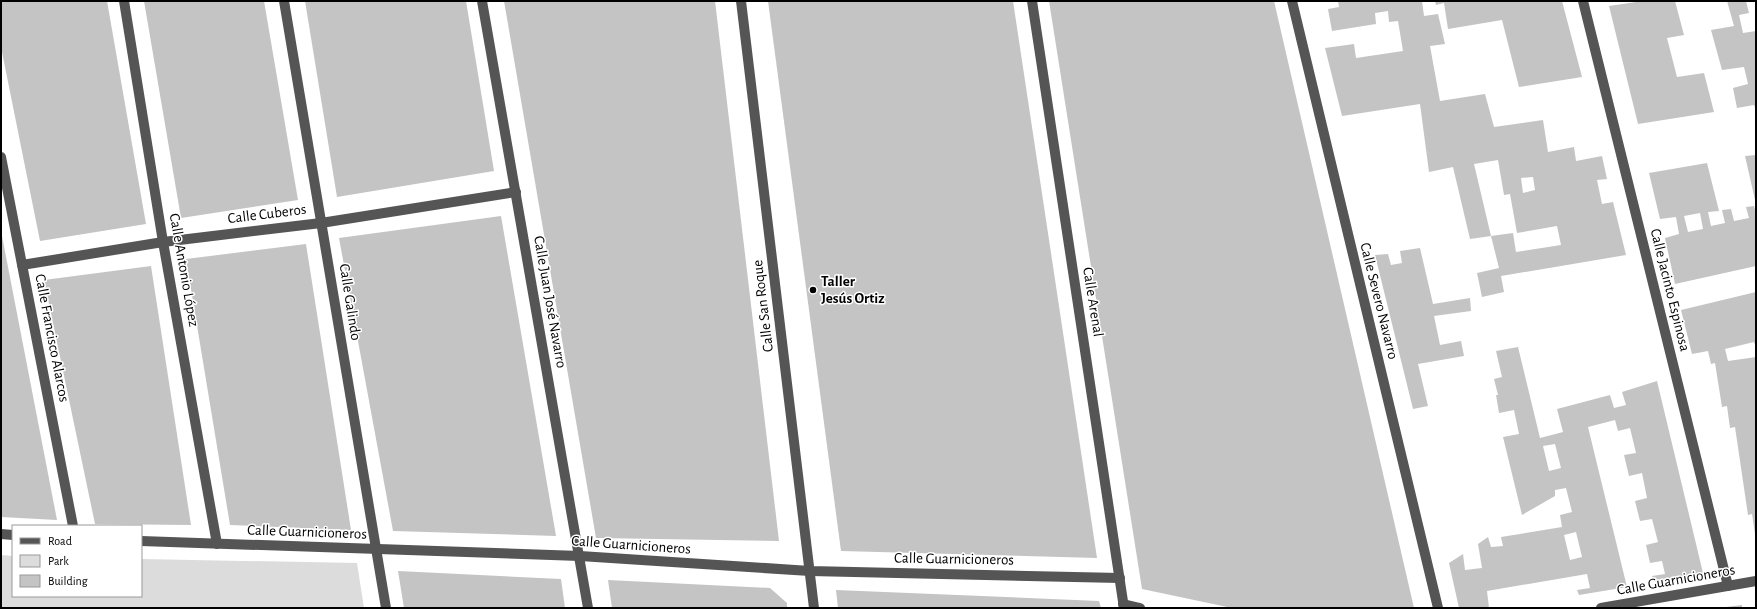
<svg xmlns="http://www.w3.org/2000/svg" width="1757" height="609" font-family="'Alegreya Sans',sans-serif">
  <style>
    .green { fill: #dcdcdc }
    .building { fill: #c4c4c4; fill-rule: evenodd }
    .lines { fill: none; stroke-linecap: round; stroke-linejoin: round }
    .minor { stroke: #555; stroke-width: 10 }
    .poi-dot { fill: #000; stroke: #fff; stroke-width: 1.5 }
    .labels { text-anchor: middle; dominant-baseline: central; stroke-width: 3; stroke-linejoin: round; paint-order: stroke }
    .street-label { font-size: 15px; fill: #000; stroke: #fff }
    .poi-label { font-size: 15px; font-weight: bold; fill: #000; stroke: #fff; text-anchor: start }
  </style>
  <rect width="100%" height="100%" fill="#fff"/>
  <path class="green" d="M1,555L13,556V596H141V559L357,563L364,608H1Z"/>
  <g class="building">
    <path d="M1,1H107L146,224L40,241L1,47Z"/>
    <path d="M144,1H264L298,200L181,218Z"/>
    <path d="M305,1H466L494,171L337,197Z"/>
    <path d="M504,1H715L779,541L596,538Z"/>
    <path d="M768,1H1013L1097,558L841,551Z"/>
    <path d="M1049,1H1274L1414,608H1232L1142,589Z"/>
    <path d="M1338,1H1422L1424,16L1438,14L1445,44L1430,46L1440,101L1485,94L1494,127L1543,120L1548,152L1574,147L1576,161L1602,156L1607,179L1597,180L1602,204L1613,202L1626,255L1501,276L1504,292L1482,297L1477,273L1499,268L1491,236L1513,233L1516,252L1561,245L1557,226L1517,233L1510,194L1504,195L1498,160L1474,164L1491,236L1470,239L1453,167L1429,172L1420,104L1342,116L1325,48L1354,44L1356,58L1403,51L1398,21L1389,22L1388,11L1375,13L1376,24L1332,31L1328,9L1339,7ZM1533,177L1535,190L1523,193L1521,178Z"/>
    <path d="M1435,1H1562L1582,77L1519,87L1502,20L1448,29L1444,3L1436,5Z"/>
    <path d="M1643,1H1675L1684,35L1667,38L1677,77L1704,73L1714,112L1638,124L1609,6Z"/>
    <path d="M1727,1H1746L1749,13L1739,15L1743,33L1756,31V110L1754,105L1737,108L1733,88L1748,84L1744,67L1722,70L1711,30L1734,26Z"/>
    <path d="M1756,155V200H1755L1745,156Z"/>
    <path d="M1707,163L1719,211L1708,212L1711,226L1725,223L1722,210L1731,209L1734,221L1749,218L1746,207L1754,206L1756,214V266L1675,284L1665,238L1679,234L1676,217L1660,219L1649,173ZM1700,213L1703,229L1688,232L1684,216Z"/>
    <path d="M501,216L556,536L393,531L339,238Z"/>
    <path d="M1,236H2L57,520L1,517Z"/>
    <path d="M306,244L351,530L230,525L186,259Z"/>
    <path d="M1420,248L1433,304L1470,298L1471,311L1434,316L1440,345L1461,341L1464,356L1418,364L1428,406L1413,409L1375,255L1388,254L1391,265L1402,263L1400,251Z"/>
    <path d="M151,266L191,525L95,524L44,280Z"/>
    <path d="M1756,292V348L1754,342L1725,349L1728,361L1756,357L1755,534L1752,514L1748,515L1735,427L1730,428L1727,406L1722,407L1715,363L1711,364L1708,351L1692,354L1681,310Z"/>
    <path d="M1518,347L1540,438L1563,432L1557,409L1610,395L1614,408L1626,405L1622,392L1657,381L1703,573L1655,582L1652,576L1665,574L1662,561L1650,563L1646,545L1658,542L1652,519L1640,521L1635,501L1647,498L1642,473L1629,476L1624,455L1636,453L1630,428L1618,431L1615,420L1588,427L1627,587L1579,595L1577,590L1590,588L1587,574L1487,591L1489,608H1459L1449,563L1463,554L1465,570L1482,568L1478,544L1488,537L1491,547L1503,546L1501,537L1562,527L1560,515L1572,512L1566,488L1555,490V496L1522,515L1503,437L1519,434L1514,410L1499,413L1496,395H1498L1494,379L1502,377L1496,351ZM1555,444L1561,468L1549,471L1543,446ZM1576,532L1582,557L1570,560L1564,535Z"/>
    <path d="M398,571L561,579L565,608H404Z"/>
    <path d="M608,580L770,588L787,603V608H612Z"/>
    <path d="M836,590L1099,601L1101,608H838Z"/>
    <path d="M1742,605V608H1726V607Z"/>
  </g>
  <g class="lines">
    <g class="minor">
      <path d="M124,1L163,242L217,544"/>
      <path d="M284,1L386,608"/>
      <path d="M482,1L588,608"/>
      <path d="M741,1L814,608"/>
      <path d="M1032,1L1124,608"/>
      <path d="M1292,1L1438,608"/>
      <path d="M1583,1L1728,586"/>
      <path d="M1,157L73,526"/>
      <path d="M22,265L163,242L321,223L516,192"/>
      <path d="M1,534L13,535"/>
      <path d="M141,541L580,556L810,571L1120,578"/>
      <path d="M1123,604L1140,608"/>
      <path d="M1601,608L1756,581"/>
    </g>
  </g>
  <circle class="poi-dot" cx="813" cy="290" r="4"/>
  <g class="labels">
    <g class="street-label">
      <text transform="translate(267 214) rotate(-7)">Calle Cuberos</text>
      <text transform="translate(184 270) rotate(80)">Calle Antonio López</text>
      <text transform="translate(1670 290) rotate(76)">Calle Jacinto Espinosa</text>
      <text transform="translate(1379 301) rotate(76)">Calle Severo Navarro</text>
      <text transform="translate(350 302) rotate(81)">Calle Galindo</text>
      <text transform="translate(550 302) rotate(80)">Calle Juan José Navarro</text>
      <text transform="translate(1093 302) rotate(81)">Calle Arenal</text>
      <text transform="translate(763 306) rotate(-97)">Calle San Roque</text>
      <text transform="translate(52 338) rotate(79)">Calle Francisco Alarcos</text>
      <text transform="translate(307 532) rotate(2)">Calle Guarnicioneros</text>
      <text transform="translate(631 545) rotate(4)">Calle Guarnicioneros</text>
      <text transform="translate(954 559) rotate(1)">Calle Guarnicioneros</text>
      <text transform="translate(1676 580) rotate(-10)">Calle Guarnicioneros</text>
    </g>
    <g class="poi-label">
      <text x="821" y="281">Taller<tspan x="821" dy="17">Jesús Ortiz</tspan></text>
    </g>
  </g>
  <rect width="1757" height="609" fill="none" stroke="#000000" stroke-width="4"/>
  <rect x="12" y="525" width="130" height="72" fill="#ffffff" stroke="#999999"/>
  <rect x="20" y="538" width="20" height="6" fill="#555555" stroke="#999999"/>
  <text x="48" y="545" font-size="12" fill="#000000">Road</text>
  <rect x="20" y="555" width="20" height="12" fill="#dcdcdc" stroke="#999999"/>
  <text x="48" y="565" font-size="12" fill="#000000">Park</text>
  <rect x="20" y="575" width="20" height="12" fill="#c4c4c4" stroke="#999999"/>
  <text x="48" y="585" font-size="12" fill="#000000">Building</text>
</svg>
